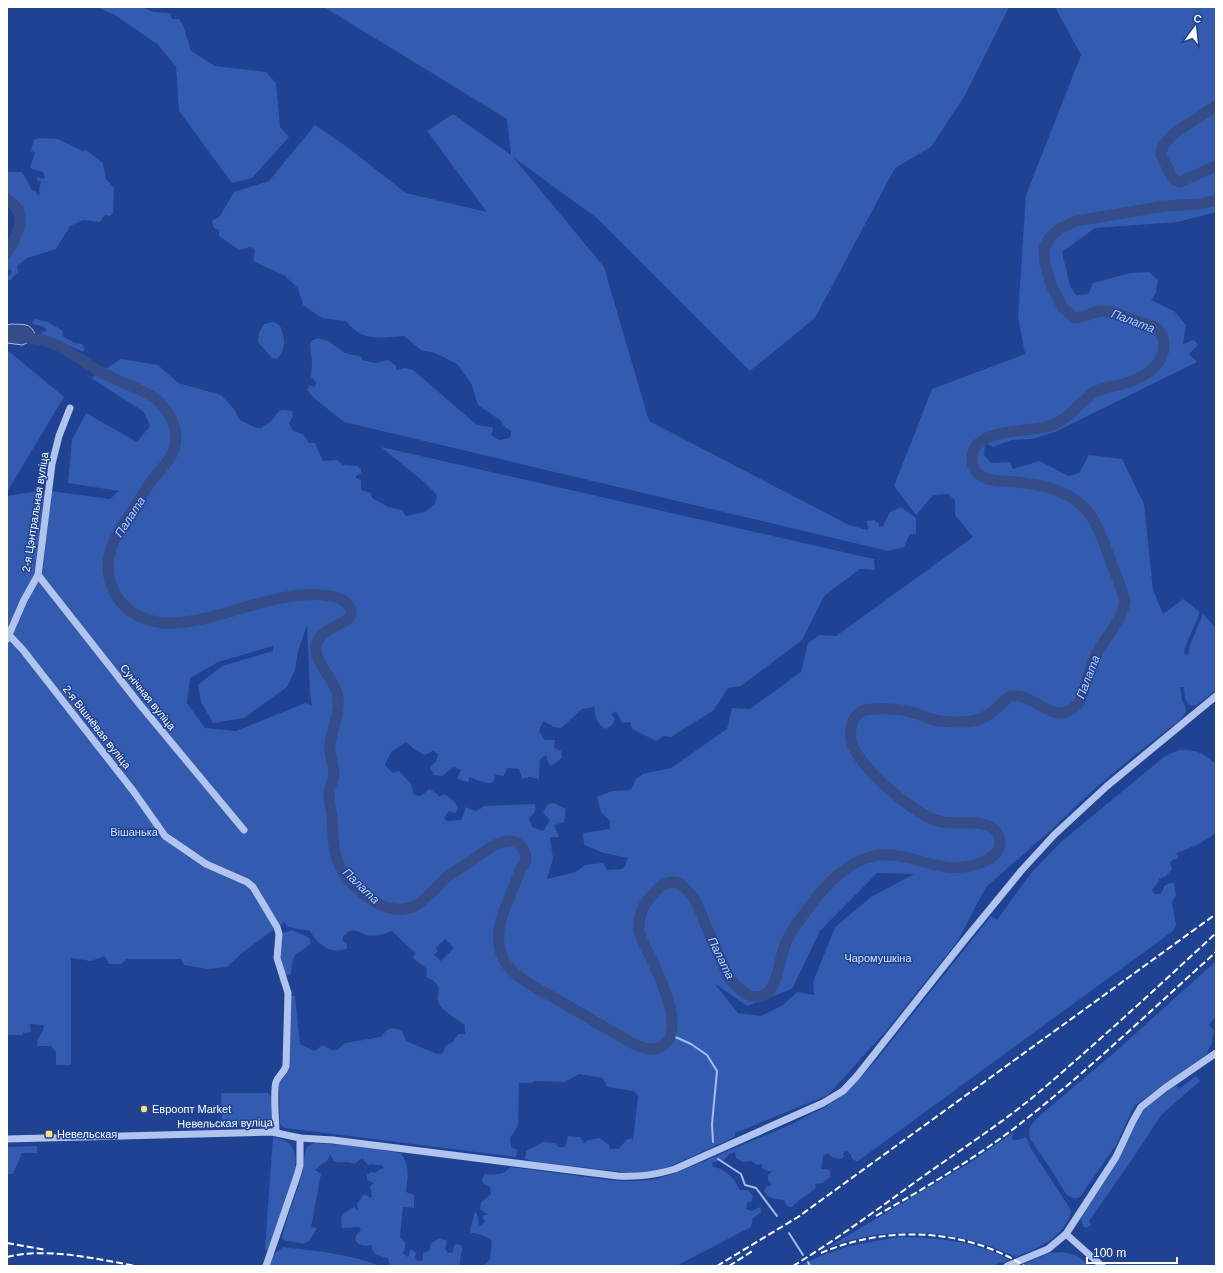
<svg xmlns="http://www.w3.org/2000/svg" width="1223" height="1273" font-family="Arial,sans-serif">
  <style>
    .green { fill: #335bb0; fill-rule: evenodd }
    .water { fill: #344d89; stroke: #a5bdef }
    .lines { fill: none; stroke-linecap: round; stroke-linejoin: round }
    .stream { stroke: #a5bdef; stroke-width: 2 }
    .river { stroke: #344d89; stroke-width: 11 }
    .minor { stroke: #b1c4ee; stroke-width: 7 }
    .rail { stroke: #fff; stroke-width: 2; stroke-dasharray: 7 3; stroke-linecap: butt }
    .poi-dot { fill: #fbe572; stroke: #1f4292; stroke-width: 1.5 }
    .labels { text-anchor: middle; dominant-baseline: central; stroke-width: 3; stroke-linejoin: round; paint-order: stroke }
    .street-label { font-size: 11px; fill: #fff; stroke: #1f4292 }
    .park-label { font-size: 11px; fill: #d7e2fa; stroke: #1f4292 }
    .poi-label { font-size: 11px; fill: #fff; stroke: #1f4292; text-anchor: start }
    .water-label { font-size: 12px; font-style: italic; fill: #bdcff4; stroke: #1f4292 }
  </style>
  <rect width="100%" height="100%" fill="#1f4292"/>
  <g class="green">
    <path d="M97,7H142L153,12L170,13L172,19H179L183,25L191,51L215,66L266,72L276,83L280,127L289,137L252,178L232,183L179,111L176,66L157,44L115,15Z"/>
    <path d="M324,7H1009L965,95L931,147L895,168L815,318L750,371L598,219L513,157L604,267L649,421L849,525L867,530L869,528L867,525V521L874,520L879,524V527L883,526L890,512L901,507L916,518V534H910L904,547L888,551L344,422L314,398L307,390L309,385L315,387L316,382L311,377L312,362L310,346L311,341L318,338L328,341L345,353L362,357V360L375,363L388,360L396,366V370L405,368L413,370L477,425L492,427L493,430L491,435L499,440L510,438L511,431L504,426L500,420L478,405L472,385L457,364L435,353L421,350L404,336C380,338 362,342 346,321L322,318L303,305L298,288L285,276L253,261L255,250L251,247L239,250L219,236V230L214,228L212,221L220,216L234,192L269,181L315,125L347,147L406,193L487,212L427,131L453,114L511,155L507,119Z"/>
    <path d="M1055,7H1216V212L1178,222L1095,228L1062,252L1070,286L1076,295L1088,294L1093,283L1130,273L1149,272L1158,280L1156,293L1151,300L1174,311L1186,325L1183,344L1194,340L1198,345L1189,354L1197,362L1055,432L1032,439L1012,440L993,447L985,443L984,455L991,463L1010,462L1013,469L1040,461L1068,476L1079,473L1089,455L1122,459L1144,504L1153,590L1163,614L1183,599L1200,612L1186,645L1184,653L1188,655L1190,645L1203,614L1216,628V690L1197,705L1191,706L1188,704L1185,698L1184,687H1180L1182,700L1186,708V712L1180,720L1135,755L1091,792L1051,830L986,887L957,942L886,1031L828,1095L735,1133V1137L673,1165L655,1171L632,1173L537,1162L525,1159L526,1151L543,1142L555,1143L558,1147H565L568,1136L580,1137L584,1143L589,1140L600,1138L609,1145L610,1149H619L626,1140L631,1138L633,1140L638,1096L634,1091L607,1087L603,1078L579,1074L565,1082L535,1081L531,1083H519L518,1126L510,1138L511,1147L517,1150L516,1157L285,1128L280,1124L279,1084L289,1069V996H295L300,1044L314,1051L323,1045L331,1050H337L345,1043L381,1037C388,1028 391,1026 402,1031L406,1041L437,1054H441L444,1051L446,1045L453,1042L458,1034H465V1025C458,1020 447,1014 442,1008C429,994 451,988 426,977L427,969L413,958L415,953L392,931C386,933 379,936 373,936C361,936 353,923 343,937V941L347,944V948C332,956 317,944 310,931L288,927L284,922L243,952L227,967L208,969L184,965L181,959H127L121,964H109L105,956L91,961L71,958V1065H56V1052L51,1046H37C37,1035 44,1034 44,1025L30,1024L31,1032L23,1033V1035H7V496L44,490L110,499L119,491L68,483L72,440L86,413L137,442L150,426L144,412L91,378L121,359L158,365L178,383L221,395L234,409L240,420L256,428H262C265,424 269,424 272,420C280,410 278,408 292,411L293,416L289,423L293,431L303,434L309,443H315L323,461L337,460L343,465L358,466L361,469V473L356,476V478L361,480V489C364,492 368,491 371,493L372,498L388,507L402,510L406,516L425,512L435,504L437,495L425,483L381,447L874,559L875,570L860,569L824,596L802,640L741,686L728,688L714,710L671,737L664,736L656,741L632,729L630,722L622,723L616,711L612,714L615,720L611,726L605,729C596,722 596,718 594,707L582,709L561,728L554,727L543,721L539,731L545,740H555L554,748L561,751L562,758L551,766L548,762L546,755L540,759L539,779L530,777L522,779L519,769L507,768L504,776L494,774L495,779L491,783L482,782L470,777L468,782L457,779L461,770L454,767L442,776L434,775L430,767L436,762L438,754L433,751L424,755L414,749L406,742L391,752L385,765L393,773L399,771L411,784L414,795L421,796L429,789L436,793L439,797L444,794L454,801L458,809L455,813L449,811L444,818L447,821L461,820L466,807L476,811L485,806L535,804C537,811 534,814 529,818L532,827L543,831L550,820L543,813L548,804L554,803L566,809L564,822L554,825L559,837H550L553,859L547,879L576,872L585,865L603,863L607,870L623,869L628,858L604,853L584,845L583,833L610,829V821L601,812L597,797L612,791L631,790L636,779L643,774L671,768L727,729L732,708L750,709L801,672L808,643L820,635L836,636L973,537L955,515V500L948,494L933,495L916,515L894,486L932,389L1025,354L1018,316L1026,195L1081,55ZM307,625L310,693L312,706L305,703L236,731L205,728L187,703L190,678L218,662L273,646V651L222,666L198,685L201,702L213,723L244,718L287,687L295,670L298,651ZM877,873L914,874L871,897L835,927L813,982L814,995L797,992L783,1005L761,1016L738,1013L714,983L747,1006L792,989L820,931ZM445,939L454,948L441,961L434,955L438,951L436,948Z"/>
    <path d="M38,138L58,139L82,151L86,150L103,163L106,179L114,188L113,213L110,216L105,215L100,222L83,220L70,226L56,249L27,258L17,266L18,272L10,280H8L7,277L12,272L10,269L7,271V249L20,233L24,208L10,195L7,194V172H22L32,190L35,191L38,195L40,194L39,189L41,182L37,180V178L38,177L43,179L45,177L43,172L30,168L35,152L31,151L34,140Z"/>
    <path d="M35,319L48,322L63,331L62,336L75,343L82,344L85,349L83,352L68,345L41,336L42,332L47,331L44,327L33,324L32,322Z"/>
    <path d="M274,322L280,326C285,338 287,349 277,359L272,358L258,342L259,333L264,324Z"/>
    <path d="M7,351L11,353L64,397L7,492Z"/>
    <path d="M1179,750C1198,750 1201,752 1216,764V833L1199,844L1175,854L1178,856L1177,859H1174L1170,863L1172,869L1166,876L1159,879C1158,884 1154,886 1152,891L1155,894H1160L1163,890L1164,886L1170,883H1174L1176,895L1172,902L1176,925L1173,931L858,1161C853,1161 852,1159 850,1153L846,1151L843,1153L844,1157L841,1159L833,1158L828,1153L823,1156L821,1169H827L830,1171V1177L822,1183L815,1184L816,1188C808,1195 799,1199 792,1207L787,1206L784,1200L775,1199L767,1196L764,1191L766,1187L772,1185L768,1180V1175L772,1171H768L762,1168V1164L757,1165L751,1161L743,1162L736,1158L735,1152L729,1154L724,1161L721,1160L712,1163L713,1167C719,1166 732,1176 735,1181C737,1184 738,1188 740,1190H748L753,1196L752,1201L747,1203L746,1209L752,1211L760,1207L761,1212L753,1218L751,1227L676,1266H483L490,1259L492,1241C485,1236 480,1233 471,1233L470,1230L475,1212L477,1213L479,1225L481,1226L485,1220L482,1218L484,1215H488L480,1209L481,1202L491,1194L490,1187L483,1184L482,1179L485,1174C495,1175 504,1175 510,1167L618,1181H638L656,1179L676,1173L792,1124L825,1107L846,1093L873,1064L991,916L997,920L1031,873L1061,842L1165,756Z"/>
    <path d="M292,930C298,933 306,935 310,939L311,943C295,958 293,949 291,974L285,976L280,955L281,934Z"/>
    <path d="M1216,961V1016L1209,1025L1214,1030L1212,1043L1208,1050L1207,1054L1134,1106L1116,1145L1080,1197C1074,1200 1071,1198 1066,1194L1048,1165L1030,1139L1029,1131L1030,1127L1037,1118L1114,1053Z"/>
    <path d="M1196,1076L1200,1081L1162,1114L1133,1158L1089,1221L1091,1225L1086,1228L1083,1226L1081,1220L1082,1216L1119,1159L1136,1123L1145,1109L1152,1102L1176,1085L1179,1089Z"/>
    <path d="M221,1093H268L272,1097V1124L222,1125Z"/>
    <path d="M1014,1132L1012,1137L1013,1140H1017L1026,1137L1030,1147L1071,1210C1071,1215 1069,1218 1067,1222C1055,1242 1037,1248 1016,1257C964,1232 904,1225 847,1241C839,1243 830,1247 822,1251L968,1164Z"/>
    <path d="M273,1137C295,1140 298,1155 294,1175L268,1250L265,1249Z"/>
    <path d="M314,1143L346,1145L401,1153C410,1167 408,1176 406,1192L414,1195V1208L403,1207L400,1237L405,1242V1249L402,1253L408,1257L410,1250H413L416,1253L415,1258L418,1261L423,1260V1253L429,1251L431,1243L440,1238L447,1241L445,1249L448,1253L453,1252L454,1245L457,1244L462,1246C463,1253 458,1260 461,1266H392L390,1265L388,1258L376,1255L372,1250V1245L365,1246L358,1244L355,1239L357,1234L361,1230L359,1227L342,1228C340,1213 342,1214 354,1207L358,1210L357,1204L364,1194L371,1198L372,1195L370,1186L374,1183L367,1180V1175L371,1172L375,1173L380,1169L384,1168L381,1165C376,1166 372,1163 368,1165L362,1158L354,1164C345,1160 341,1164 334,1161L330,1155L327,1161L320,1165L319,1167L315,1170L321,1174L311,1227L317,1228C305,1250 307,1242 285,1241L282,1238C286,1217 295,1198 301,1178C304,1167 303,1157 307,1147Z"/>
    <path d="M37,1146V1153H22L13,1174H7V1147Z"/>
    <path d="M898,1237C936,1237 976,1241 1010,1260L990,1266H799L823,1255L849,1246Z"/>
    <path d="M283,1247C316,1251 350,1254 381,1266H270L273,1255Z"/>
    <path d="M1063,1252L1077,1256L1091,1266H1028L1026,1265V1263L1049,1253Z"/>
  </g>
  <path class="water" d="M11,324C23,325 30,322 35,334L32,341L22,345L7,343V325Z"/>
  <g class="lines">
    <g class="stream">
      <path d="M671,1035L691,1044L707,1055L717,1071L712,1124L713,1142"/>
      <path d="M718,1159L741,1174L745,1185L756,1188L777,1216"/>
      <path d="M789,1233L803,1255"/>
      <path d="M808,1262L810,1266"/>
    </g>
    <g class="river">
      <path d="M1216,106L1173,134L1163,146L1161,155L1173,179L1180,182L1216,166"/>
      <path d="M7,199C30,214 18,234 7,253"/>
      <path d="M7,336C21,337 36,338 49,342C61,345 70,353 80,359C90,366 101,372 111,377C126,385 143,389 156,399C173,414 182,435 171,456C166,465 159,471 153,479C146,488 140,499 134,508C117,533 100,557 112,587C122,613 150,625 176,623C225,620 282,587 330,596C337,597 345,599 349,606C361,628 313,622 316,652C318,667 335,679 338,697C340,716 331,729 330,746C329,755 334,765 334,774C333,781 329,788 329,795C329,802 331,809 332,816C333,834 332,856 343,872C357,892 388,919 414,906C427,900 435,887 446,878C453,872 462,867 470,862C481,854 507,832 520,845C523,848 526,854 526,858C526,866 523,864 520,871C517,877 515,884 512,891C502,914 490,941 507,965C520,981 542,991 560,1001C585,1016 609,1030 634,1044C644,1049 656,1053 665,1044C684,1026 660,978 651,958C646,949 641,940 639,930C638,917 643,904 653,894C658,888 664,882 673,882C681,882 687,890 692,896C698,904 701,914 705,923C713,942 721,961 730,979C737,987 746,997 757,997C778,996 778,963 784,948C789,933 800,919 810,906C825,885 848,861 874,856C909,849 939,876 974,865C981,863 989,860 994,855C1004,847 1001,833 990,827C977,819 957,825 942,822C916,817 861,769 852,744C849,733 850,717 862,711C869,707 898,709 907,711C918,713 928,719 939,721C948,722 969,723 977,720C990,717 1000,704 1010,696C1014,696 1019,695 1023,697C1043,704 1059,725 1079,703C1086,687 1089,669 1097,653C1106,636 1121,622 1125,602C1122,589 1117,577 1112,565C1101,535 1095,507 1063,493C1049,486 1032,484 1016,482C1004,481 988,482 978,474C972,469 971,459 973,452C981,428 1030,432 1050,426C1068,420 1078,404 1093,393C1099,389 1108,387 1116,386C1135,381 1157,373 1163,353C1165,344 1164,335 1157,328L1112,312L1099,311L1088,315L1075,318L1063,308L1052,287L1045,264L1044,248L1050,237L1059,229L1076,221L1095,218L1164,206L1201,204L1216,200"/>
    </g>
    <g class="minor">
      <path d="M38,575L141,706L244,830"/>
      <path d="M9,635L23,650L134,792L165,836L206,864L247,882L253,887L277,927L279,934L277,958L288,993L286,1066C284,1073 278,1076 276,1082C273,1091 276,1122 276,1132"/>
      <path d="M7,639L24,600L38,575L52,464L59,436L70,408"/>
      <path d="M7,1139L272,1132L300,1138L333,1140L618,1176C640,1177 654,1175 675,1169L823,1103L843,1091L857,1076L963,942L1021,871L1054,835L1107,786L1216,696"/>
      <path d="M1066,1234L1102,1266"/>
      <path d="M266,1266L297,1176L300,1165V1138"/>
      <path d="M1007,1266L1048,1249L1066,1234L1116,1157L1133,1121L1141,1107L1165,1088L1216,1053"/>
    </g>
    <g class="rail">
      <path d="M876,1216C923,1189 969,1162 1012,1130C1084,1075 1149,1012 1216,952"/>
      <path d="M7,1243L46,1250"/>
      <path d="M821,1253C886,1225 964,1228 1025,1266"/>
      <path d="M7,1257C46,1247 97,1259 136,1266"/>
      <path d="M717,1266L798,1217L1216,914"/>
      <path d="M729,1266L754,1250"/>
      <path d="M793,1266C839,1238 882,1206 925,1175C963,1148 1002,1123 1038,1093C1099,1041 1158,987 1216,933"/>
    </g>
  </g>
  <g class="poi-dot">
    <circle cx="144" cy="1109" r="4"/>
    <rect x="45" y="1130" width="8" height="8" rx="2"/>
  </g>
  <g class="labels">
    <g class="street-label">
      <text transform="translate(35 512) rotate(-81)">2-я Цэнтральная вуліца</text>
      <text transform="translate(148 697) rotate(51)">Сунічная вуліца</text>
      <text transform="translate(97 727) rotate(52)">2-я Вішнёвая вуліца</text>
      <text transform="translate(225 1123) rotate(-1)">Невельская вуліца</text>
    </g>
    <g class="park-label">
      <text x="134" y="832">Вішанька</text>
      <text x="878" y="958">Чаромушкіна</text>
    </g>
    <g class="poi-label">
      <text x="152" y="1109">Евроопт Market</text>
      <text x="57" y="1134">Невельская</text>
    </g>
    <g class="water-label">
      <text transform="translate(1133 321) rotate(21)">Палата</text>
      <text transform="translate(130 517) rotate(-57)">Палата</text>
      <text transform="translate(1088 677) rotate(-69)">Палата</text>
      <text transform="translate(361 886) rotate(44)">Палата</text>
      <text transform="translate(721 958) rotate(64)">Палата</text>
    </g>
  </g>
  <rect width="1223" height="1273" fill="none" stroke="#ffffff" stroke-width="16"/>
  <g transform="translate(1195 28) rotate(15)" stroke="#1f4292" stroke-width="3" paint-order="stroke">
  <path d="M0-3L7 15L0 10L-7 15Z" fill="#ffffff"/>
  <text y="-6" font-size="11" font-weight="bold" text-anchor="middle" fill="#ffffff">С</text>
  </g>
  <path d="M1087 1257v6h90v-6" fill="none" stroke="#ffffff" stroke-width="2"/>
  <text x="1093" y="1257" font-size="12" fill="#ffffff" stroke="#1f4292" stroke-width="3" paint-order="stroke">100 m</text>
</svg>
